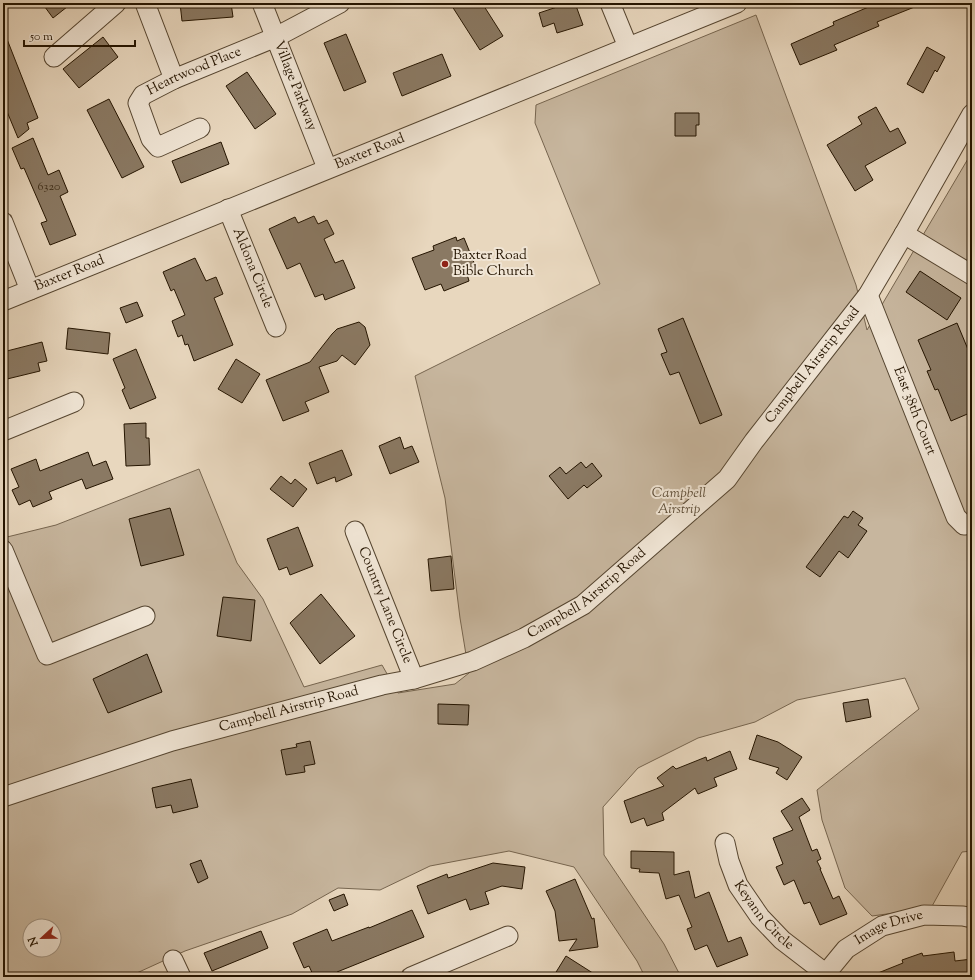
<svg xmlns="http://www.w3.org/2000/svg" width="975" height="980" font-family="'Sorts Mill Goudy',serif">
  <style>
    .green { fill: #c7b69e; stroke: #76654f; fill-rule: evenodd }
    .building { fill: #8a7963; stroke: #241400 }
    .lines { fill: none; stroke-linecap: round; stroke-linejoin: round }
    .minor-casing { stroke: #554530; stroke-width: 21 }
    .minor { stroke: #f0e5d5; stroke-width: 19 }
    .poi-dot { fill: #8f2418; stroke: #f0e5d5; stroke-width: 1.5 }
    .labels { text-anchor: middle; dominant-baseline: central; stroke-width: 4; stroke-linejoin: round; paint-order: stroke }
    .number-label { font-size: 12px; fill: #3e2d19 }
    .street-label { font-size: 14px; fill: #241400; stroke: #f0e5d5 }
    .poi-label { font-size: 14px; fill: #241400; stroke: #f0e5d5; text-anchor: start }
    .park-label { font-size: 14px; font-style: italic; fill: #5d4d37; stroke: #f0e5d5 }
  </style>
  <rect width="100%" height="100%" fill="#e8d7be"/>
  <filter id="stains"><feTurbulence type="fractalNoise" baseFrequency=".005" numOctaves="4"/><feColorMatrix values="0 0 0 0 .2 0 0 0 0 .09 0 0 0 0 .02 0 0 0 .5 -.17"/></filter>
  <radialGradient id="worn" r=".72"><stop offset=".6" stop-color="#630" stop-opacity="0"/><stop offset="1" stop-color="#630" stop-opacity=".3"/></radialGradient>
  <path class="green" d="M756,15L856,285L867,330L972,152V851L962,852L931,908L872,916L845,888L822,820L817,790L919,709L905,678L797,700L755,722L698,738L638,768L603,807L604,855L664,944L681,977H645L637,961L574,867L509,851L430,866L380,890L338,888L292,914L185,951L128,977H3V538L56,525L199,469L237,563L263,599L304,687L382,665L398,693L455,684L469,673L460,618L445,498L415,376L600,284L535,123L536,105ZM30,926H54V950H30Z"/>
  <g class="building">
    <path d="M42,3H72L53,18Z"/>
    <path d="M180,3H231L233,17L182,21Z"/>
    <path d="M450,3H482L503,36L480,50Z"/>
    <path d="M569,3H575L583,25L557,33L554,23L543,27L539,13Z"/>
    <path d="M878,3L922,4L877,22L879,26L834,45L837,50L800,65L791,44L834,25L833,22Z"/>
    <path d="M3,29L38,118L27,123L29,129L18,138L3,102Z"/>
    <path d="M346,34L366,82L344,91L324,43Z"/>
    <path d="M103,37L118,57L79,88L63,69Z"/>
    <path d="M927,47L945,57L937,72L935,70L923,93L907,84Z"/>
    <path d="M442,54L451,76L402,96L393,73Z"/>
    <path d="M247,72L276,114L255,129L226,86Z"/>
    <path d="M109,99L144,167L122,178L87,110Z"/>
    <path d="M876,107L890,132L898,128L906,143L865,166L873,180L855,191L827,145L862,124L858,117Z"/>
    <path d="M675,113H699V125H696V136H675Z"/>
    <path d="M33,138L48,175L59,170L68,192L60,196L76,235L50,245L41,223L47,221L24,168L21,169L12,148Z"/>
    <path d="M221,142L229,164L181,183L172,161Z"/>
    <path d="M314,216L318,224L327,220L334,234L324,239L335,263L343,260L355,288L325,300L323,294L315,297L300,263L287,269L269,229L295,217L298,223Z"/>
    <path d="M456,237L457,241L464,238L477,270L467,274L469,281L444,291L441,284L425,290L412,258L434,250L433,246Z"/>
    <path d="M195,258L206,281L216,277L223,294L214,298L233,345L194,361L188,344L185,345L182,335L178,337L172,321L185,315L174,289L171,291L163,272Z"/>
    <path d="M920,271L961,298L947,320L906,292Z"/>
    <path d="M137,302L143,316L126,323L120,308Z"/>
    <path d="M683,318L722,415L700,424L679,372L670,375L661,354L667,352L658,329Z"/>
    <path d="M359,322L365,327L370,345L355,365L342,355L337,361L319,367L329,392L305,402L309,411L283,421L266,380L310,362L332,334L337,329Z"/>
    <path d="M957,323L972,359V412L951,421L938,389L935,390L927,371L931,370L918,340Z"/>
    <path d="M68,328L110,333L108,354L66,349Z"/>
    <path d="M42,342L47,361L38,363L40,371L3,380V352Z"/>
    <path d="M136,349L156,398L130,409L122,390L125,388L113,359Z"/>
    <path d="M236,359L260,374L242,403L218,389Z"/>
    <path d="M146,423V438H149L150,465L126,466L124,424Z"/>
    <path d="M400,437L404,449L412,446L419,462L390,474L379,446Z"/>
    <path d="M342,450L352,475L336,482L335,477L317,484L309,463Z"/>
    <path d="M88,452L93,466L106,461L113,479L86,489L82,479L49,492L52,499L33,507L30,500L19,505L12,490L19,487L11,469L36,459L40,471Z"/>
    <path d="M581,462L586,468L592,463L602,476L587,488L584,485L568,499L549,476L560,467L566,474Z"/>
    <path d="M281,476L291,484L295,479L307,489L293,507L270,489Z"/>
    <path d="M170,508L184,555L141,566L129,519Z"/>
    <path d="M853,511L863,518L858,525L867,531L848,558L839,551L820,577L806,567L844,516L848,518Z"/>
    <path d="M298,527L313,566L290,575L287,567L279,570L267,539Z"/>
    <path d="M451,556L454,589L431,591L428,559Z"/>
    <path d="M321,594L355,636L320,664L290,623Z"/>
    <path d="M223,597L255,600L251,641L217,636Z"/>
    <path d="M147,654L162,692L108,713L93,679Z"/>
    <path d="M868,699L871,717L846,722L843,703Z"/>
    <path d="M438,704L469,705L468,725L438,724Z"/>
    <path d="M757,735L778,742L802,757L787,780L776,773L779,768L749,759Z"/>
    <path d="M310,741L315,764L304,766L305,772L286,775L281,750L297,747L296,744Z"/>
    <path d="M730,751L737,769L714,778L717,786L698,794L695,788L662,813L664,820L647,826L644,818L631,823L624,801L664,786L657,778L673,766L676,769L706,757L707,761Z"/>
    <path d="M191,779L198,807L173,813L171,805L156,808L152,788Z"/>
    <path d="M802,798L810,810L799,817L812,851L817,849L821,859L817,861L821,869H820L833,899L839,896L847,914L820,925L810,902L804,904L794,880L784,885L776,867L783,864L773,838L793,830L781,811Z"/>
    <path d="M631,851L674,852V875L689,871L695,898L709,892L728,942L741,937L748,955L717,967L707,945L695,950L687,929L692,927L679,895L666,899L659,873L639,872L640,869L631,868Z"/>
    <path d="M201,860L208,878L198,883L190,864Z"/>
    <path d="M493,863L525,867L522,889L502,886L485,892L489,904L470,910L466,899L428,914L417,886L447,874L448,878Z"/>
    <path d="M575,879L592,919L594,918L598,947L569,951L577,939L559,941L555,911L546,891Z"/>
    <path d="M344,894L348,905L334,911L329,900Z"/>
    <path d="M412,910L424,937L337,972L339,977H314L309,966L304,968L293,943L327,929L332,941L369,927V928Z"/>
    <path d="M261,931L268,948L212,971L204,953Z"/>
    <path d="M954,952L955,961L972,959V977H868L903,963L902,960L922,953L923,956Z"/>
    <path d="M566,956L599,977H553Z"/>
  </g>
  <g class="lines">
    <g class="minor-casing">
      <g id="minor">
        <path d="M145,3L174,79"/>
        <path id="s1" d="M262,3L327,168"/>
        <path d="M610,3L628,47"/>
        <path d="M54,57L116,3"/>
        <path id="s2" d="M200,128L158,147L151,139L138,103L143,95L174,79L276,37L340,3"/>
        <path id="s3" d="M228,209L276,327"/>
        <path d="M3,222L30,290"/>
        <path d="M904,234L972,275"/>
        <path id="s4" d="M868,295L956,517L964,525L972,524"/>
        <path id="s5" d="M3,301L737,3"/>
        <path d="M3,431L74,402"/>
        <path id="s6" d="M355,531L414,679"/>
        <path d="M3,550L47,655L145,616"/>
        <path id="s7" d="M3,797L172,741L382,685L414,679L473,661L524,638L583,605L727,479L754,441L868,295L904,234L972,114"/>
        <path id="s8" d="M725,843L729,861L738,885L760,917L782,940L825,973"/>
        <path d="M173,960L181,977"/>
        <path d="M411,977L508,936"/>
        <path id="s9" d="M823,977L846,949L882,926L924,915L963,916L972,918"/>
      </g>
    </g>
    <use href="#minor" class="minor"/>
  </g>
  <circle class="poi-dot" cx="445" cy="264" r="4"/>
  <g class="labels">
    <g class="number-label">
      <text x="49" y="187">6320</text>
    </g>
    <g class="street-label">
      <text stroke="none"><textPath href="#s2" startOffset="161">Heartwood Place</textPath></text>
      <text stroke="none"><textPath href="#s1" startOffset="89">Village Parkway</textPath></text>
      <text stroke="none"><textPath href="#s5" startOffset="396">Baxter Road</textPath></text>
      <text stroke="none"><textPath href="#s3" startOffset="64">Aldona Circle</textPath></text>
      <text stroke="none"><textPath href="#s5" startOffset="72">Baxter Road</textPath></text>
      <text stroke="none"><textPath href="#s7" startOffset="947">Campbell Airstrip Road</textPath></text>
      <text stroke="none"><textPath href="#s4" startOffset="125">East 38th Court</textPath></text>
      <text stroke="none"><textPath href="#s7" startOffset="623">Campbell Airstrip Road</textPath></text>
      <text stroke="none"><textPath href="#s6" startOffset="80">Country Lane Circle</textPath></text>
      <text stroke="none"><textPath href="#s7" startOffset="299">Campbell Airstrip Road</textPath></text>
      <text stroke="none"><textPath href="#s8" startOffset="84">Keyann Circle</textPath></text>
      <text stroke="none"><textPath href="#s9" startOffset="85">Image Drive</textPath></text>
    </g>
    <g class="poi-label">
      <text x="453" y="256">Baxter Road<tspan x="453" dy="16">Bible Church</tspan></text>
    </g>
    <g class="park-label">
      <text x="679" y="494">Campbell<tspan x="679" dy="16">Airstrip</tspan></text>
    </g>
  </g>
  <rect width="975" height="980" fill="none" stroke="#e8d7be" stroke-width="16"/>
  <rect x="4" y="4" width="967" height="972" fill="none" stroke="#241400" stroke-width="2"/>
  <rect x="8" y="8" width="959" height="964" fill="none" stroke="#241400"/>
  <g transform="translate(42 938) rotate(248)"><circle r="19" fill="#f0e5d5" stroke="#9e9180"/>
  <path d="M0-3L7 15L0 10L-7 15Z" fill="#8f2418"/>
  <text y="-6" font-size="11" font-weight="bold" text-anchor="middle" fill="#241400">N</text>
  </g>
  <path d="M24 40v6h111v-6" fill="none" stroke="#241400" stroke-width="2"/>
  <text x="30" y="40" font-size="12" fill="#241400" stroke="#f0e5d5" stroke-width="3" paint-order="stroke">50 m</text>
  <rect width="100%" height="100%" filter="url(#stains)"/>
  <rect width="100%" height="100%" fill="url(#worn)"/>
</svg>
